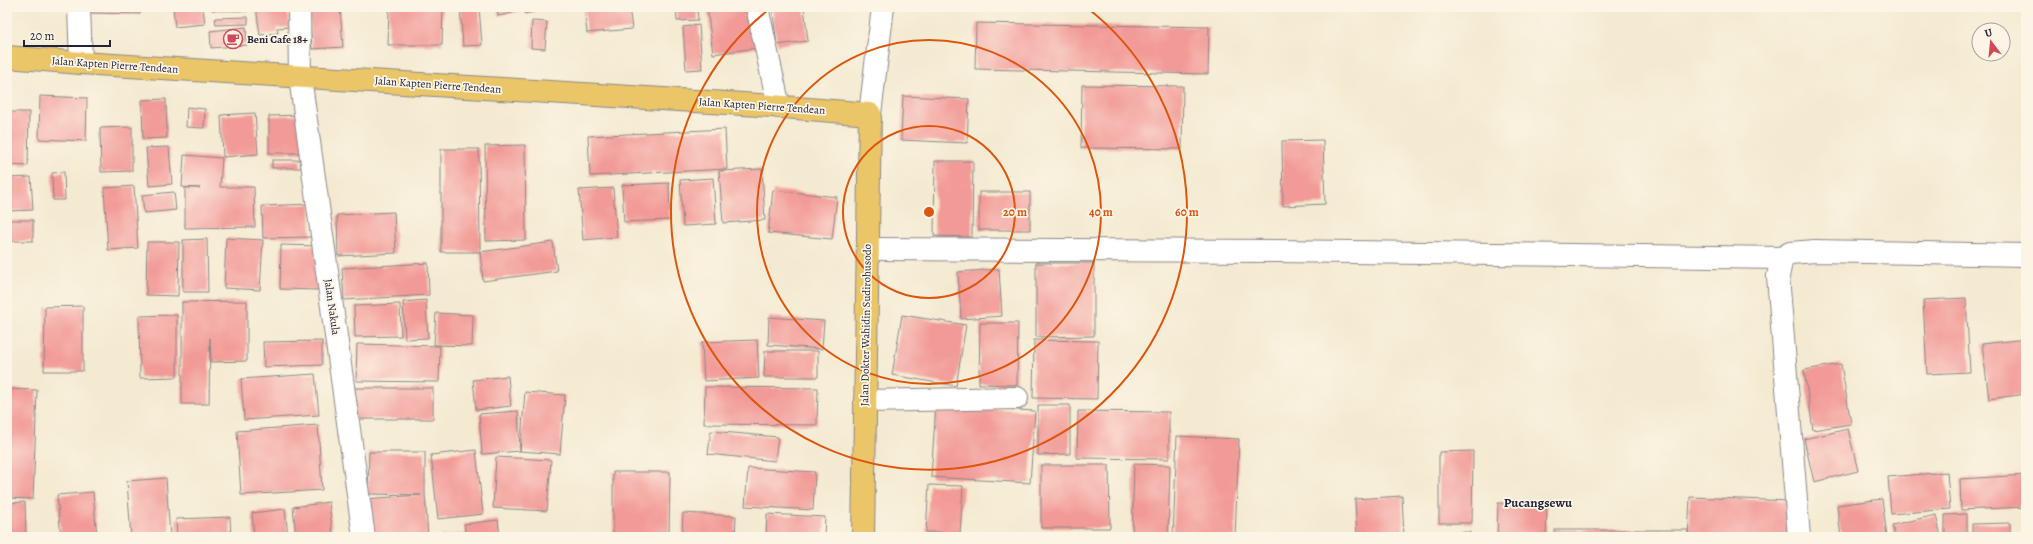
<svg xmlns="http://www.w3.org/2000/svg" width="2033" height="544" font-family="Alegreya,serif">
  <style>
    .building { fill: #f29a97 }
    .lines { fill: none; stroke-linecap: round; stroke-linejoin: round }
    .minor-casing { stroke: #8b8686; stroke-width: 24 }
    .major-casing { stroke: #8b8686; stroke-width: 24 }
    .minor { stroke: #fff; stroke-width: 22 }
    .major { stroke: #ebc669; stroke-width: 22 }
    .ring { fill: none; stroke: #de560e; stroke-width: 2 }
    .labels { text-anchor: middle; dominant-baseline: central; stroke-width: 3.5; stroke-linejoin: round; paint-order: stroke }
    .poi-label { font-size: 11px; font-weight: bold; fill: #22223b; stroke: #fcf5e5; text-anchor: start }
    .street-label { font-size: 11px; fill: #22223b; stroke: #fcf5e5 }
    .quarter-label { font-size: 13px; font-weight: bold; fill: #22223b; stroke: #fcf5e5 }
    .centre { fill: #de560e; stroke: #fcf5e5; stroke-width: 2 }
    .ring-label { font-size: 12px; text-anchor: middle; font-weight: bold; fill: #de560e; stroke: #fcf5e5; stroke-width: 3.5; stroke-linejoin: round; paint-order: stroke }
  </style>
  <rect width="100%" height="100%" fill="#fcf5e5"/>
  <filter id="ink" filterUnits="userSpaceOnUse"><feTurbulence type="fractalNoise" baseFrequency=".025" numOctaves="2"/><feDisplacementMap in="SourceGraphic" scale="8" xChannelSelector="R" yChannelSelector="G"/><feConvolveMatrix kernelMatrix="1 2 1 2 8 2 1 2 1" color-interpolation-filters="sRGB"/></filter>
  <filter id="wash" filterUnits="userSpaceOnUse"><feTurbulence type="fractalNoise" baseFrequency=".012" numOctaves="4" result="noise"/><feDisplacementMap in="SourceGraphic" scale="16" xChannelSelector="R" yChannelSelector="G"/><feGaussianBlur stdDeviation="0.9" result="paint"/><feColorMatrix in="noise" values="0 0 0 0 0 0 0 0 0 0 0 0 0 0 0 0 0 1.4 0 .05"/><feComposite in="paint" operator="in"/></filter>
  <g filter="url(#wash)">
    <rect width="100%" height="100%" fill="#f4ead1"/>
    <g id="blocks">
      <g class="building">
        <path d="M88,7H141L140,14L88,13Z"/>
        <path d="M173,7H203L205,24L175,27Z"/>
        <path d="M212,7H249L248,11L212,10Z"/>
        <path d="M256,7H287L290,27L277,28L278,33L260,35Z"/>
        <path d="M309,7H340L343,47L312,49Z"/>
        <path d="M389,7H443L442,45H388Z"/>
        <path d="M460,7H479L482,45L463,46Z"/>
        <path d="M497,7H516L517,12L498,16Z"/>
        <path d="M523,7H541V10L525,14Z"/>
        <path d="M584,7H629L632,29L587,33Z"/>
        <path d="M676,7H697L698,20L677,21Z"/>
        <path d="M707,7H752L757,48L713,54Z"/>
        <path d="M772,7H804L808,41L777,45Z"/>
        <path d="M248,17V24L216,25L215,18Z"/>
        <path d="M532,21L547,22L545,49L531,48Z"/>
        <path d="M976,23L1209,27L1208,74L975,69Z"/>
        <path d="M699,25L702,69L686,70L683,27Z"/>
        <path d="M246,27L247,45L211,48L210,31Z"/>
        <path d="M1082,85L1183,86L1182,149L1081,148Z"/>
        <path d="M40,96L87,98L86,141L39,139Z"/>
        <path d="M903,96L969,99L967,143L901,140Z"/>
        <path d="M166,99L167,138L143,139L142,100Z"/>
        <path d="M187,107L205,109L204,128L186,127Z"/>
        <path d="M7,112H29L28,166L7,165Z"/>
        <path d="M255,113L258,154L223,157L221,115Z"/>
        <path d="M302,115L303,153H269V116Z"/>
        <path d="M132,127V171L101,172L100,128Z"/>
        <path d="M725,129L727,169L590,176L588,136Z"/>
        <path d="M1323,140L1325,204L1283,206L1282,141Z"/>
        <path d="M525,145L526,240L486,241L485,146Z"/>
        <path d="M169,147L172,184L149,186L146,148Z"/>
        <path d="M441,149H479L480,252H441Z"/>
        <path d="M184,155L222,158L220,187H254L255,227L185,228V188H200L182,187Z"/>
        <path d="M272,160H300L301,168H272Z"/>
        <path d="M935,161H973L972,237L934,236Z"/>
        <path d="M762,169L765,220L723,223L719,171Z"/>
        <path d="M64,172L65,200H53L52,173Z"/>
        <path d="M31,177L33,210L7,211V178Z"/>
        <path d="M713,178L716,224L683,226L680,180Z"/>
        <path d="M669,183L670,220L624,222L622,185Z"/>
        <path d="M134,186L138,248L108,250L104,188Z"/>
        <path d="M613,188L617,237L583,240L579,190Z"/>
        <path d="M773,190L837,197L832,239L768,233Z"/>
        <path d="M174,192L176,210L144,213L142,195Z"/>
        <rect x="979" y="192" width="51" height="38"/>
        <path d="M310,204L311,237L263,238L262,206Z"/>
        <path d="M394,212L396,253L338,256L337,215Z"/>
        <rect x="7" y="220" width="26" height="21"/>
        <path d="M226,238L263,240L260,290L224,288Z"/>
        <path d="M207,239L208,292H183V240Z"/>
        <path d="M147,242H179L178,296L146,295Z"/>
        <path d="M553,242L557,271L483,281L480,252Z"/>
        <path d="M281,245L320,246L319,290L280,289Z"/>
        <path d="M428,263L429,295L344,300L342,268Z"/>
        <path d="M1036,263H1094V336L1036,337Z"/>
        <path d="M999,269L1002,316L961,319L958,272Z"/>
        <path d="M1966,298L1970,372L1927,374L1923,300Z"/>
        <path d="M426,300L428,338L405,339L403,302Z"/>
        <path d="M247,301V361L211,362L210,338L209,404H182V302Z"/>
        <path d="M400,304L401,336L355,337L354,306Z"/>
        <path d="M83,306V371H44L45,307Z"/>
        <path d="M436,313L473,315L472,346L434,345Z"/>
        <path d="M177,315V377L140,378L139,316Z"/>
        <path d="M902,315L966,325L956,386L892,375Z"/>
        <path d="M769,317L824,321L822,349L768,345Z"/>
        <path d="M980,323H1018L1017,385L979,384Z"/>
        <path d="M2026,339V394L1989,399L1982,344Z"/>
        <path d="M757,340L759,378L704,381L702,342Z"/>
        <path d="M1034,340L1098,341L1097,399L1033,398Z"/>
        <path d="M322,341V365L264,367L263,342Z"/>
        <path d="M357,344L440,346L439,382L356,381Z"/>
        <path d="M765,351H818V377H764Z"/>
        <path d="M1841,364L1851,424L1813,430L1804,370Z"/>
        <path d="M315,374L319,415L244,420L241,379Z"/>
        <path d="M508,376L511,406L476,410L473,380Z"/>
        <path d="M705,387L818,388L817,425L704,424Z"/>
        <rect x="351" y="388" width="82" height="31"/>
        <path d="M7,389L37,390L33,499L7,498Z"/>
        <path d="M525,392L565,395L560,454L520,451Z"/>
        <path d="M936,405L1035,411L1030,483L931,477Z"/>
        <path d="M1038,405H1070V454L1038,455Z"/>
        <path d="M518,411L520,451L482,454L479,414Z"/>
        <path d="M1078,411L1169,412V459L1077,458Z"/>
        <path d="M318,425L322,490L241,495L237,431Z"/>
        <path d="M1848,429L1858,471L1814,482L1804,439Z"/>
        <path d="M711,431L778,437L775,461L708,454Z"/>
        <path d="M1177,436L1239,439L1235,537H1173Z"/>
        <path d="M476,450L483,514L438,519L431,455Z"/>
        <path d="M1473,451L1472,523H1439V452Z"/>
        <path d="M369,452H425V494L428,537H366L364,499L421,495L368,494Z"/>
        <path d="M496,457L551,460L547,511L493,508Z"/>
        <path d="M1134,464L1170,465L1168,537H1132Z"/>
        <path d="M1041,465H1109L1110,528H1041Z"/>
        <path d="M748,468L815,472L813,510L745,506Z"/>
        <path d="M613,472H670L669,537H613Z"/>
        <path d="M1947,472L1950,509L1891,514L1888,477Z"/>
        <path d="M2026,475V507L1961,510L1960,479Z"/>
        <path d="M166,478L170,537H131L127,481Z"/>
        <path d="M929,485L963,486L960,533L926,532Z"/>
        <path d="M93,492L97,537H61L57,495Z"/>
        <path d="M1402,496L1404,537H1357L1355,499Z"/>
        <path d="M1690,497L1791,501L1790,537H1688Z"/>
        <path d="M1882,499L1887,537H1841L1837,505Z"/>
        <path d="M25,502L26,537H7V503Z"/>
        <path d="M329,502L333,537H296L293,507Z"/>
        <path d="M1498,503L1547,504L1546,537H1497Z"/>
        <path d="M285,509L288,537H254L252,513Z"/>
        <path d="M683,513L736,516L735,537H682Z"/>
        <path d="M767,514L825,517L824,537H766Z"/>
        <path d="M1967,514V537H1945V515Z"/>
        <path d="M1936,515L1941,537H1895L1892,525Z"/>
        <path d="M230,517L231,537H177L176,519Z"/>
        <path d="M498,520L500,537H466L464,524Z"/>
        <path d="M2010,523V537H1972V524Z"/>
        <rect x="1555" y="530" width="133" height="7"/>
        <path d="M1470,532L1471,537H1437L1436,533Z"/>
        <path d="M462,534V537H441V536Z"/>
        <path d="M1433,534V537H1410V535Z"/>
      </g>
    </g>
  </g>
  <g filter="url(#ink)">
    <use href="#blocks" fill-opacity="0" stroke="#8b8686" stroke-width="1"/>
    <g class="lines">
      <g class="minor-casing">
        <g id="minor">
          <path d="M79,7L81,63"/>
          <path d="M299,7L300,77L364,537"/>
          <path d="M757,7L779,107"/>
          <path d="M870,114L883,7"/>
          <path d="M868,249L1279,251L1782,258"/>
          <path d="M865,401L1017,398"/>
          <path d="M1799,537L1778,276L1782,258L1790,253L1815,251L2026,255"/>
        </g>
      </g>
      <g class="major-casing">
        <path id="major" d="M7,57L81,63L759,105L870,114L863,537"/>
      </g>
      <use href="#minor" class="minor"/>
      <use href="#major" class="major"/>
    </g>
  </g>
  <g class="ring">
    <circle cx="929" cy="212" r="86"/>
    <circle cx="929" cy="212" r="172"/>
    <path d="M1086 7A258 258 0 1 1 772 7"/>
  </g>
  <defs>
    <g id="cafe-ring" transform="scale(1)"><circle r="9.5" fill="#fcf5e5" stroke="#d1495b" stroke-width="1.5"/><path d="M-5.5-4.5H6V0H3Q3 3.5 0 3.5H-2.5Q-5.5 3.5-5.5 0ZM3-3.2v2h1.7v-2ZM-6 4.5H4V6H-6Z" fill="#d1495b"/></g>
  </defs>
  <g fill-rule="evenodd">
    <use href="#cafe-ring" x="233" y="39"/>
  </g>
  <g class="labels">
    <g class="poi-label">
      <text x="247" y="39">Beni Cafe 18+</text>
    </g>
    <g class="street-label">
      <text transform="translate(115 65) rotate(4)">Jalan Kapten Pierre Tendean</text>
      <text transform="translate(438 85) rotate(4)">Jalan Kapten Pierre Tendean</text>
      <text transform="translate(762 106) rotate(4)">Jalan Kapten Pierre Tendean</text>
      <text transform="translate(332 307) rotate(82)">Jalan Nakula</text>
      <text transform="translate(866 325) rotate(-89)">Jalan Dokter Wahidin Sudirohusodo</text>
    </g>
    <g class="quarter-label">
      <text x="1538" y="502">Pucangsewu</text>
    </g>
  </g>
  <circle cx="929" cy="212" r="6" class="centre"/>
  <g class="ring-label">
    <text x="1015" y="216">20 m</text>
    <text x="1101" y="216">40 m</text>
    <text x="1187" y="216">60 m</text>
  </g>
  <rect width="2033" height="544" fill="none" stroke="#fcf5e5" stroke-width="24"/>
  <g transform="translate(1991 42) rotate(344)"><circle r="19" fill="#fcf5e5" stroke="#a5a1a1"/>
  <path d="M0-3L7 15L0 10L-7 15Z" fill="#d1495b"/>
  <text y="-6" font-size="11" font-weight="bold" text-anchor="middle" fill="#22223b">U</text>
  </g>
  <path d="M24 40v6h86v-6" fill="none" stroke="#22223b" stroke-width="2"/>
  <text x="30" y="40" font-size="12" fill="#22223b" stroke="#fcf5e5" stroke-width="3" paint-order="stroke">20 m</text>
</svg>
